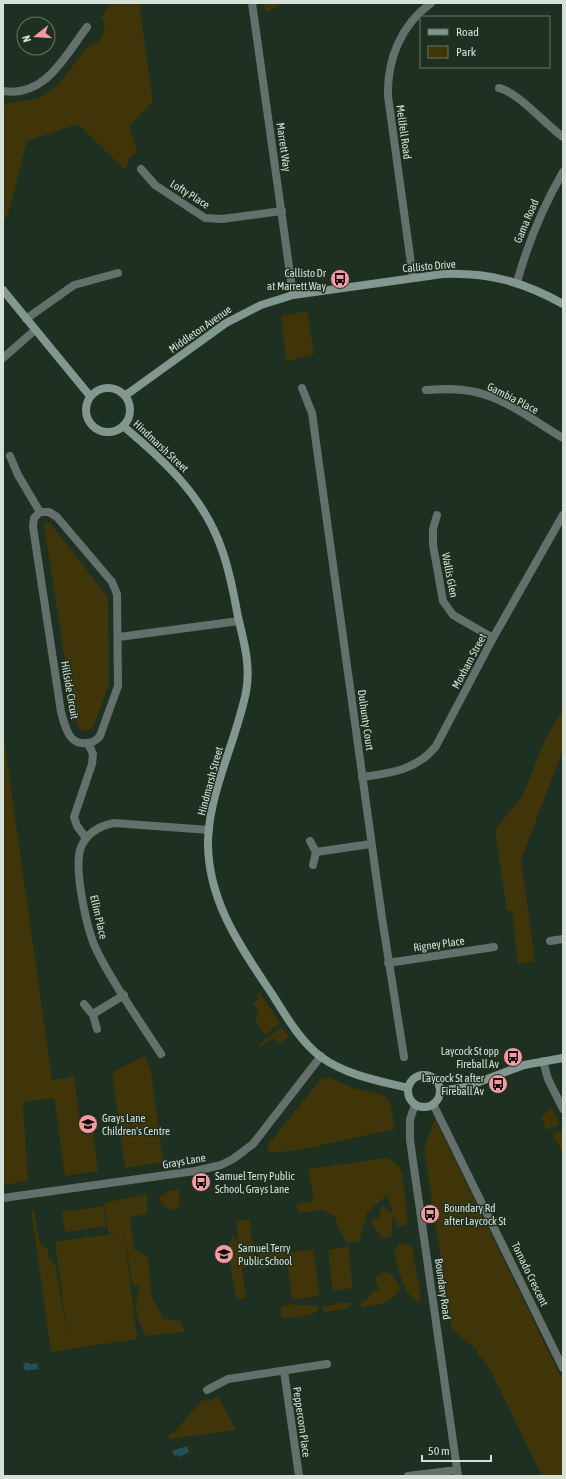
<svg xmlns="http://www.w3.org/2000/svg" width="566" height="1479" font-family="'Asap Condensed',sans-serif">
  <style>
    .green { fill: #3f3509 }
    .water { fill: #265054 }
    .lines { fill: none; stroke-linecap: round; stroke-linejoin: round }
    .street { stroke: #63706c; stroke-width: 8 }
    .secondary { stroke: #839791; stroke-width: 8 }
    .labels { text-anchor: middle; dominant-baseline: central; stroke-width: 3; stroke-linejoin: round; paint-order: stroke }
    .street-label { font-size: 11px; fill: #d5e0d6; stroke: #1e3021 }
    .poi-label { font-size: 11px; fill: #d5e0d6; stroke: #1e3021; text-anchor: start }
  </style>
  <rect width="100%" height="100%" fill="#1e3021"/>
  <g class="green">
    <path d="M111,3H139L153,102L129,126L137,152L129,158L125,170L78,124L27,141L8,214L3,222V105C16,99 31,103 44,95C62,85 72,65 85,50C90,44 98,44 102,37C106,30 105,23 101,17Z"/>
    <path d="M264,3H286L266,12Z"/>
    <path d="M307,311L314,354L286,362L281,316Z"/>
    <path d="M47,522L50,523L108,597L109,684L93,728L88,731L79,729L73,713L44,525Z"/>
    <path d="M563,709V750L521,860L535,961L518,964L512,910L507,911L495,830L523,795L545,740Z"/>
    <path d="M3,731L52,1080L74,1077L82,1134L93,1132L98,1171L65,1176L54,1098L23,1102L28,1181L3,1185Z"/>
    <path d="M260,993L280,1023L265,1035L254,1019L258,1016L257,1014L258,1010L253,1003L249,1004L255,1002L258,998L256,995Z"/>
    <path d="M282,1027L289,1037L280,1043L273,1039L259,1047L258,1045Z"/>
    <path d="M145,1056L151,1072L163,1162L125,1168L112,1072Z"/>
    <path d="M329,1077L353,1088L382,1095L390,1101L395,1129L299,1150L270,1153L267,1146L321,1079Z"/>
    <path d="M551,1107L560,1124L547,1130L541,1118Z"/>
    <path d="M435,1119L563,1381V1476H542L489,1367L477,1353L478,1350L452,1330L424,1149Z"/>
    <path d="M563,1130V1151L562,1152L556,1140L553,1142L554,1134Z"/>
    <path d="M387,1158L398,1165L402,1173L408,1224L398,1227L393,1214L391,1236L383,1239L370,1221L379,1217L382,1205L388,1211L393,1212L387,1195L367,1213L359,1242L347,1243L338,1227L335,1216L322,1210L298,1213L296,1204L314,1201L308,1169Z"/>
    <path d="M178,1189L180,1197L179,1207L172,1210L164,1206L158,1198L169,1191Z"/>
    <path d="M147,1194V1214L130,1217L134,1249L148,1258L152,1298L164,1319L180,1321L185,1332L146,1336C136,1318 133,1308 140,1288L132,1283L124,1232L137,1339L51,1352L31,1209L34,1210L40,1243L48,1249L49,1260L55,1264L68,1338L55,1242L118,1233H108L104,1203Z"/>
    <path d="M103,1206L106,1226L65,1232L62,1212Z"/>
    <path d="M249,1219L256,1265L242,1268L246,1298L237,1299C234,1285 224,1248 233,1237L237,1240L238,1244L243,1243H239L236,1221Z"/>
    <path d="M401,1243L412,1247L421,1298L418,1302C401,1292 399,1269 394,1251Z"/>
    <path d="M280,1245L286,1253L313,1249L320,1296L292,1300L287,1260L269,1262V1268L260,1269L258,1248Z"/>
    <path d="M348,1247L353,1288L333,1291L328,1250Z"/>
    <path d="M383,1272L391,1274L400,1288C391,1305 378,1304 361,1308V1303L368,1299L372,1292L379,1290L375,1278Z"/>
    <path d="M340,1303H351V1305L347,1309L324,1312L322,1307Z"/>
    <path d="M293,1304C302,1307 309,1304 318,1307L319,1310C312,1316 290,1320 281,1316V1307Z"/>
    <path d="M218,1396L236,1430L170,1439L168,1436L177,1429L202,1400L210,1401Z"/>
  </g>
  <g class="water">
    <path d="M26,1362L31,1364L37,1363L38,1369L25,1371L23,1365Z"/>
    <path d="M187,1446L189,1452L180,1457L177,1455L174,1456L172,1451Z"/>
  </g>
  <g class="lines">
    <g class="street">
      <path d="M252,3L293,295"/>
      <path d="M499,88C518,92 546,125 563,137"/>
      <path d="M3,91C45,98 65,56 87,27"/>
      <path d="M141,169L155,185L205,218L222,219L282,211"/>
      <path d="M413,278L388,96C387,59 401,25 431,3"/>
      <path d="M517,282C528,243 542,208 563,172"/>
      <path d="M26,319L74,285L118,273"/>
      <path d="M3,358L35,330"/>
      <path d="M302,388L312,413L382,918L404,1057"/>
      <path d="M426,390C441,389 455,388 470,391C503,396 534,421 563,438"/>
      <path d="M10,456L18,475L40,512"/>
      <path d="M40,512H49L57,517L112,582L117,594L118,686L100,736C96,741 92,743 86,743C68,745 65,725 61,712L33,527L34,518Z"/>
      <path d="M437,515L433,529V545L443,601L453,615L493,638"/>
      <path d="M119,637L239,621"/>
      <path d="M362,777C391,773 417,770 436,746L493,638L563,515"/>
      <path d="M86,838L77,826L74,817L92,764L93,754L88,743"/>
      <path d="M310,841L316,852L313,865"/>
      <path d="M316,852L371,844"/>
      <path d="M550,941L563,939"/>
      <path d="M388,963L494,947"/>
      <path d="M84,1004L93,1015L97,1029"/>
      <path d="M93,1014L124,995"/>
      <path d="M161,1054C140,1021 114,986 97,951C87,931 73,868 81,847C87,833 99,826 114,823L209,830"/>
      <path d="M543,1061L548,1079L563,1109"/>
      <path d="M433,1104L563,1368"/>
      <path d="M415,1105L410,1119V1140L458,1476"/>
      <path d="M3,1198L195,1171L221,1165L233,1159L253,1144L321,1056"/>
      <path d="M284,1371L299,1476"/>
      <path d="M207,1390L228,1379L327,1364"/>
      <path d="M408,1476L457,1470"/>
    </g>
    <g class="secondary">
      <path d="M3,290L90,396"/>
      <circle cx="108" cy="410" r="22"/>
      <path d="M126,395L226,323L261,305L293,295L443,274C488,272 524,282 563,304"/>
      <path d="M123,426C165,461 204,497 222,550C230,572 234,595 238,617C244,642 251,666 246,692C236,742 210,789 208,840C207,900 240,946 272,994C286,1016 300,1041 321,1057C346,1075 379,1081 408,1088"/>
      <circle cx="424" cy="1091" r="16"/>
      <path d="M440,1091L466,1087L524,1065L563,1058"/>
    </g>
  </g>
  <defs>
    <g id="bus-disc" transform="scale(1)"><circle r="9.5" fill="#f49aa1" stroke="#1e3021"/><path d="M-5-6H5V4H4V6H2V4H-2V6H-4V4H-5ZM-3.5-4V0h7V-4ZM-3.5 1.2v1.5H-2V1.2ZM2 1.2v1.5H3.5V1.2Z" fill="#111"/></g>
    <g id="school-disc" transform="scale(1)"><circle r="9.5" fill="#f49aa1" stroke="#1e3021"/><path d="M0-5L7-2L0 1L-7-2ZM-4 1L0 2.5L4 1V4Q0 6-4 4Z" fill="#111"/></g>
  </defs>
  <g fill-rule="evenodd">
    <use href="#bus-disc" x="340" y="279"/>
    <use href="#bus-disc" x="513" y="1057"/>
    <use href="#bus-disc" x="498" y="1084"/>
    <use href="#school-disc" x="88" y="1124"/>
    <use href="#bus-disc" x="201" y="1182"/>
    <use href="#bus-disc" x="430" y="1214"/>
    <use href="#school-disc" x="224" y="1254"/>
  </g>
  <g class="labels">
    <g class="street-label">
      <text transform="translate(404 132) rotate(82)">Mellfell Road</text>
      <text transform="translate(284 147) rotate(82)">Marrett Way</text>
      <text transform="translate(190 194) rotate(32)">Lofty Place</text>
      <text transform="translate(526 221) rotate(-67)">Gama Road</text>
      <text transform="translate(429 266) rotate(-5)">Callisto Drive</text>
      <text transform="translate(200 329) rotate(-35)">Middleton Avenue</text>
      <text transform="translate(513 398) rotate(27)">Gambia Place</text>
      <text transform="translate(161 446) rotate(43)">Hindmarsh Street</text>
      <text transform="translate(450 575) rotate(79)">Wallis Glen</text>
      <text transform="translate(469 661) rotate(-62)">Moxham Street</text>
      <text transform="translate(70 690) rotate(80)">Hillside Circuit</text>
      <text transform="translate(366 720) rotate(82)">Dulhunty Court</text>
      <text transform="translate(210 781) rotate(-75)">Hindmarsh Street</text>
      <text transform="translate(99 917) rotate(77)">Ellim Place</text>
      <text transform="translate(439 944) rotate(-8)">Rigney Place</text>
      <text transform="translate(184 1161) rotate(-10)">Grays Lane</text>
      <text transform="translate(530 1274) rotate(64)">Tornado Crescent</text>
      <text transform="translate(443 1289) rotate(82)">Boundary Road</text>
      <text transform="translate(302 1422) rotate(82)">Peppercorn Place</text>
    </g>
    <g class="poi-label">
      <text x="326" y="273" text-anchor="end">Callisto Dr<tspan x="326" dy="13">at Marrett Way</tspan></text>
      <text x="499" y="1051" text-anchor="end">Laycock St opp<tspan x="499" dy="13">Fireball Av</tspan></text>
      <text x="484" y="1078" text-anchor="end">Laycock St after<tspan x="484" dy="13">Fireball Av</tspan></text>
      <text x="102" y="1118">Grays Lane<tspan x="102" dy="13">Children's Centre</tspan></text>
      <text x="215" y="1176">Samuel Terry Public<tspan x="215" dy="13">School, Grays Lane</tspan></text>
      <text x="444" y="1208">Boundary Rd<tspan x="444" dy="13">after Laycock St</tspan></text>
      <text x="238" y="1248">Samuel Terry<tspan x="238" dy="13">Public School</tspan></text>
    </g>
  </g>
  <rect width="566" height="1479" fill="none" stroke="#d5e0d6" stroke-width="8"/>
  <rect x="420" y="16" width="130" height="52" fill="#1e3021" stroke="#677669"/>
  <rect x="428" y="29" width="20" height="6" fill="#839791" stroke="#677669"/>
  <text x="456" y="36" font-size="12" fill="#d5e0d6">Road</text>
  <rect x="428" y="46" width="20" height="12" fill="#3f3509" stroke="#677669"/>
  <text x="456" y="56" font-size="12" fill="#d5e0d6">Park</text>
  <g transform="translate(36 36) rotate(253)"><circle r="19" fill="#1e3021" stroke="#677669"/>
  <path d="M0-3L7 15L0 10L-7 15Z" fill="#f49aa1"/>
  <text y="-6" font-size="11" font-weight="bold" text-anchor="middle" fill="#d5e0d6">N</text>
  </g>
  <path d="M422 1455v6h69v-6" fill="none" stroke="#d5e0d6" stroke-width="2"/>
  <text x="428" y="1455" font-size="12" fill="#d5e0d6" stroke="#1e3021" stroke-width="3" paint-order="stroke">50 m</text>
</svg>
